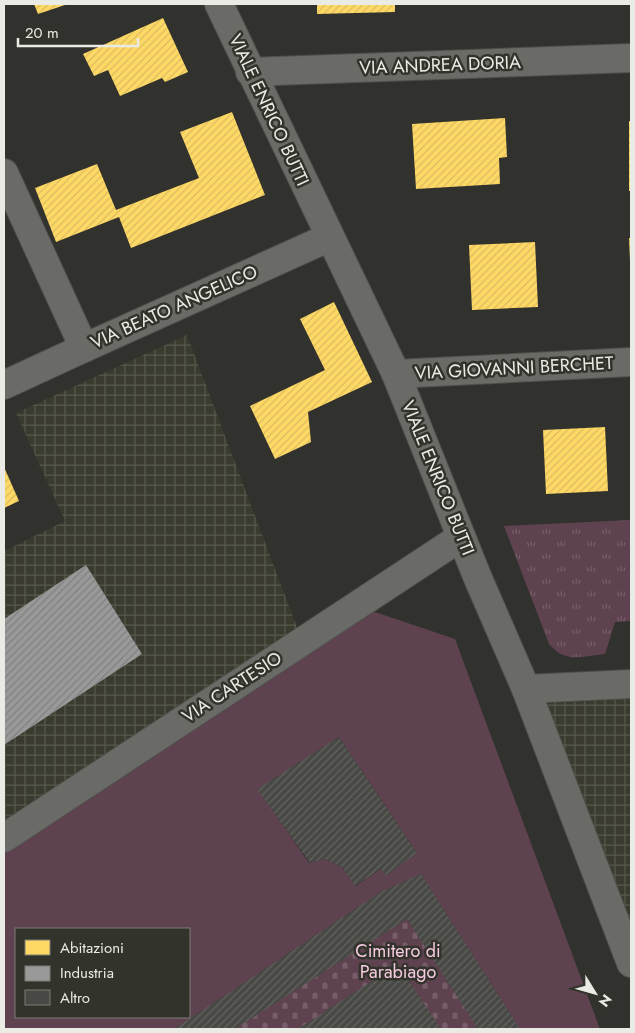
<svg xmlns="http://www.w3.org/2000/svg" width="635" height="1033" font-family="Jost,sans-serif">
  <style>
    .industrial { fill: url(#industrial-grid) }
    .grass { fill: #5f4250; fill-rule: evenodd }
    .cemetery { fill: url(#cemetery-stones) }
    .park { fill: url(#park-tufts) }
    .homes { fill: url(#homes-hatch) }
    .industry { fill: url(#industry-hatch) }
    .building { fill: url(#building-hatch) }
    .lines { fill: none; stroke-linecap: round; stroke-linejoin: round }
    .minor-casing { stroke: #4f4f4c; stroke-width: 30 }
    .tertiary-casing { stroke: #4f4f4c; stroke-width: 30 }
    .minor { stroke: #6a6b67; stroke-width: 28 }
    .tertiary { stroke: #6a6b67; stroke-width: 28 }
    .labels { text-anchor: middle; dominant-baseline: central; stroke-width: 5; stroke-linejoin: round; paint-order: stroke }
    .street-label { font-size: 18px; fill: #ebebe6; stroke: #32332b }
    .park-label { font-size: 18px; fill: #f6cae0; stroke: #32332b }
  </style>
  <defs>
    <pattern id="industrial-grid" width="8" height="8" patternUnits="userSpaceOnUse" patternTransform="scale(1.25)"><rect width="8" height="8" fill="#3a3b2e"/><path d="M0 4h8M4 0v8" fill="none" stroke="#57584c"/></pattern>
    <pattern id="cemetery-stones" width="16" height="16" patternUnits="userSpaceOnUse" patternTransform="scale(1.25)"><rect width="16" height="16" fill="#5f4250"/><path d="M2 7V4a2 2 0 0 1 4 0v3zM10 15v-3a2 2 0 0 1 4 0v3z" fill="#765d69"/></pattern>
    <pattern id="park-tufts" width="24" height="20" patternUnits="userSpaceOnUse" patternTransform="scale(1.25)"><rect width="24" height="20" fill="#5f4250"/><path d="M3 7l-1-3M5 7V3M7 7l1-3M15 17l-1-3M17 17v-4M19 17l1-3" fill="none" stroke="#765d69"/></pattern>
    <pattern id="homes-hatch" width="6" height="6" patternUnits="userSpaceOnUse" patternTransform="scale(1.25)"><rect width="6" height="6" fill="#ffd966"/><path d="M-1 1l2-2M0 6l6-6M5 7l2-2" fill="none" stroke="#dabc5f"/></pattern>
    <pattern id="industry-hatch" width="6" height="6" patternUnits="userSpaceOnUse" patternTransform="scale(1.25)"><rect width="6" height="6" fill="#999"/><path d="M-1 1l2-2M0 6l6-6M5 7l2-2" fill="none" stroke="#808080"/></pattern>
    <pattern id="building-hatch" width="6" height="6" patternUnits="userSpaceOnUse" patternTransform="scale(1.25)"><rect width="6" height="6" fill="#484844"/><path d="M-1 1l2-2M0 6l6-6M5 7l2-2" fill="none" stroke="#63635f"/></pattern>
  </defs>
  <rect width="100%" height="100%" fill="#31312d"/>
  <g class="industrial">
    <path d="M187,335L300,635L4,826V551L65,521L16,413Z"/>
    <path d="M631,692V945L537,697Z"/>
  </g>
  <path class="grass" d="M372,611L455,639L600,1029H520L421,874L384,890L174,1029H4V853ZM339,737L417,853L386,875L381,869L356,886L342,867L324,859L309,863L258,789ZM16,929H189V1017H16Z"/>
  <path class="cemetery" d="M421,874L520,1029H174L384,890Z"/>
  <path class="park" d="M631,520V621L615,622L605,654C582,656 565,664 549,644L504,526Z"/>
  <g class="homes">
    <path d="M34,4H68L38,14Z"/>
    <path d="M317,4H395V12L317,14Z"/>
    <path d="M163,18L188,72L165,82L162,78L120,96L108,70L94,76L83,54Z"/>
    <path d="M232,112L265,195L131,248L119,217L56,242L35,188L97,164L116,210L199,178L180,132Z"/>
    <path d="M505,118L507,157L499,158L500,184L416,189L412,124Z"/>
    <rect x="629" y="121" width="2" height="70"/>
    <path d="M629,238H631V261H630Z"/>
    <path d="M535,242L538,307L472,310L469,245Z"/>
    <path d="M334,302L372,382L308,412L311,442L275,459L250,406L325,370L300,319Z"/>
    <path d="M605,427L608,491L546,494L543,430Z"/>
    <path d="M4,467L19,501L4,508Z"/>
  </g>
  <path class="industry" d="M86,565L142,654L4,745V619Z"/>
  <g class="building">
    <path d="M339,737L417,853L386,876L381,869L355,886L342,867L324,859L310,863L257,789Z"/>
    <path d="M421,874L520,1029H478L407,919L235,1029H174L384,890Z"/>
    <path d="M398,964L441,1029H298Z"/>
  </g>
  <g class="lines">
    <g class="minor-casing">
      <g id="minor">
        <path d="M250,72L631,58"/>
        <path d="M4,173L84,348L330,237"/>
        <path d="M396,374L631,362"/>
        <path d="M4,385L84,348"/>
        <path d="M526,689L631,684"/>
        <path d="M4,838L461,537"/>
      </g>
    </g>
    <g class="tertiary-casing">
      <path id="tertiary" d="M219,4L396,374L477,576L526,689L631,963"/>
    </g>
    <use href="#minor" class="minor"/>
    <use href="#tertiary" class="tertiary"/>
  </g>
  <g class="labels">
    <g class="street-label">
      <text transform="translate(440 65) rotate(-2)">VIA ANDREA DORIA</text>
      <text transform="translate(269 110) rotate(65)">VIALE ENRICO BUTTI</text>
      <text transform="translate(174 307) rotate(-24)">VIA BEATO ANGELICO</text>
      <text transform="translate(514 368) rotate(-3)">VIA GIOVANNI BERCHET</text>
      <text transform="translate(438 478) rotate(68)">VIALE ENRICO BUTTI</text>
      <text transform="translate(232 687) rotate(-33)">VIA CARTESIO</text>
    </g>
    <g class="park-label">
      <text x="398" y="951">Cimitero di<tspan x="398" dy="21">Parabiago</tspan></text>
    </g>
  </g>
  <rect width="635" height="1033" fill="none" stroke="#ebebe6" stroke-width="10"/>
  <rect x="15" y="928" width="175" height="90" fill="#32332b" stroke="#7c7d76"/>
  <rect x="25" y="940" width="25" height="15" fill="#ffd966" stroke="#7c7d76"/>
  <text x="60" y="953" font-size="15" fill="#ebebe6">Abitazioni</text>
  <rect x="25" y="966" width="25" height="15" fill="#999999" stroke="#7c7d76"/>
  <text x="60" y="978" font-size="15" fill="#ebebe6">Industria</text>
  <rect x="25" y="990" width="25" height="15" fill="#484844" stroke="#7c7d76"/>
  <text x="60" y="1003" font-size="15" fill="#ebebe6">Altro</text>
  <g transform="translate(595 993) rotate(127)" stroke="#32332b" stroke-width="4" paint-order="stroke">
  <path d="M0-4L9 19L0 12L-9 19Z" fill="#ebebe6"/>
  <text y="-8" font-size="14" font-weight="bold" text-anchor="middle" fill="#ebebe6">N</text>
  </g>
  <path d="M18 38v8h120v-8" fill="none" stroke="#ebebe6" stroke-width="2.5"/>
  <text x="25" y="38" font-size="15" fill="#ebebe6" stroke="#32332b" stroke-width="4" paint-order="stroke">20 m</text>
</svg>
